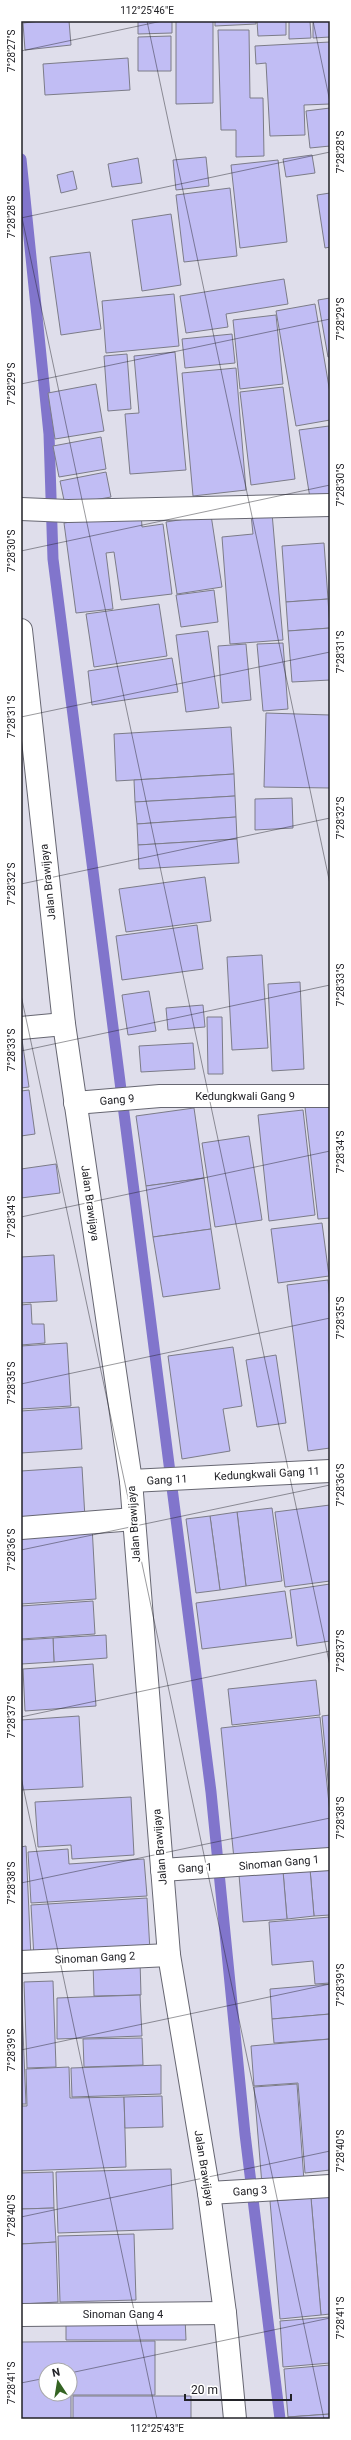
<svg xmlns="http://www.w3.org/2000/svg" width="351" height="2440" font-family="Roboto,sans-serif">
  <style>
    .lines { fill: none; stroke-linecap: round; stroke-linejoin: round }
    .stream { stroke: #8175cc; stroke-width: 11 }
    .building { fill: #c1bdf4; stroke: #7c7c88; fill-rule: evenodd }
    .minor-casing { stroke: #676772; stroke-width: 24 }
    .secondary-casing { stroke: #676772; stroke-width: 24 }
    .minor { stroke: #fff; stroke-width: 22 }
    .secondary { stroke: #fff; stroke-width: 22 }
    .ticks { fill: none; stroke: #222227; stroke-width: 1; stroke-opacity: 0.45 }
    .labels { text-anchor: middle; dominant-baseline: central; stroke-width: 4; stroke-linejoin: round; paint-order: stroke }
    .street-label { font-size: 11px; fill: #222227; stroke: #fff }
    .neatline { fill: none; stroke: #222227; stroke-width: 1.5 }
    .ticks-label { font-size: 10px; text-anchor: middle; fill: #222227 }
  </style>
  <rect width="100%" height="100%" fill="#dfdeeb"/>
  <g class="lines">
    <path class="stream" d="M21,159L49,434L53,559L211,1792L245,2134L280,2419"/>
  </g>
  <g class="building">
    <path d="M40,21H69L71,45L25,50L23,23Z"/>
    <path d="M138,21H172V33L138,34Z"/>
    <path d="M176,21H213V103L176,104Z"/>
    <path d="M215,21H256V24L215,26Z"/>
    <path d="M257,21H286V35L258,36Z"/>
    <path d="M289,21H310L311,38L289,39Z"/>
    <path d="M313,21H330V37L313,38Z"/>
    <path d="M218,30H249L250,98H263L264,156L236,157V130H221Z"/>
    <path d="M171,36V71H138V37Z"/>
    <path d="M330,42V104L304,105L305,135L270,136L266,63L256,64L255,46Z"/>
    <path d="M128,58L130,90L45,95L43,64Z"/>
    <path d="M330,108V146L310,148L306,111Z"/>
    <path d="M312,155L315,173L286,177L283,159Z"/>
    <path d="M206,157L209,186L176,190L173,160Z"/>
    <path d="M138,158L142,183L112,187L108,164Z"/>
    <path d="M278,160L287,242L240,248L231,165Z"/>
    <path d="M73,171L77,189L61,193L57,175Z"/>
    <path d="M230,188L237,256L184,262L176,195Z"/>
    <path d="M330,193V247L325,248L317,195Z"/>
    <path d="M171,214L181,285L142,291L132,220Z"/>
    <path d="M90,252L101,329L61,335L50,257Z"/>
    <path d="M284,279L288,304L226,314L228,327L186,333L180,296Z"/>
    <path d="M174,294L179,346L106,353L102,301Z"/>
    <path d="M330,298V357H328L318,300Z"/>
    <path d="M315,304L330,393V420L296,426L276,311Z"/>
    <path d="M276,315L283,384L240,389L233,320Z"/>
    <path d="M232,334L235,363L185,368L182,339Z"/>
    <path d="M175,352L186,470L130,474L125,414L139,413L134,356Z"/>
    <path d="M127,354L131,409L108,411L104,356Z"/>
    <path d="M236,368L246,490L193,496L182,373Z"/>
    <path d="M96,384L104,431L55,439L48,393Z"/>
    <path d="M283,387L295,479L251,485L240,392Z"/>
    <path d="M329,426L330,495L310,498L299,430Z"/>
    <path d="M101,437L106,469L59,477L53,446Z"/>
    <path d="M106,472L111,497L65,505L60,481Z"/>
    <path d="M141,512L142,527L163,524L172,594L121,600L114,552L106,553L113,609L76,613L64,523Z"/>
    <path d="M272,513L283,640L230,644L222,537L253,534L251,514Z"/>
    <path d="M211,515L222,587L177,594L166,522Z"/>
    <path d="M324,543L328,599L286,602L282,546Z"/>
    <path d="M214,590L218,622L181,627L176,595Z"/>
    <path d="M328,599L330,628L288,631L286,602Z"/>
    <path d="M159,604L167,656L94,667L86,614Z"/>
    <path d="M330,628V680L292,682L288,631Z"/>
    <path d="M208,631L219,708L186,712L176,635Z"/>
    <path d="M283,643L288,709L263,711L257,644Z"/>
    <path d="M246,644L251,700L222,703L218,646Z"/>
    <path d="M172,658L178,692L92,705L88,671Z"/>
    <path d="M266,713L330,715V788L264,787Z"/>
    <path d="M231,727L234,774L116,781L114,734Z"/>
    <path d="M234,774L235,796L135,802L134,780Z"/>
    <path d="M235,796L236,817L137,824L135,802Z"/>
    <path d="M292,798L293,828L255,830V799Z"/>
    <path d="M236,817L237,839L138,845L137,824Z"/>
    <path d="M237,839L239,863L139,869L138,845Z"/>
    <path d="M205,877L211,921L126,932L119,889Z"/>
    <path d="M197,925L203,969L122,980L116,936Z"/>
    <path d="M262,955L268,1048L232,1050L227,957Z"/>
    <path d="M300,982L304,1069L272,1071L268,984Z"/>
    <path d="M149,991L156,1031L128,1035L122,995Z"/>
    <path d="M203,1005L205,1027L168,1030L166,1008Z"/>
    <path d="M207,1017H222L223,1074H208Z"/>
    <path d="M21,1033L29,1087L21,1088Z"/>
    <path d="M193,1043L195,1069L141,1072L139,1046Z"/>
    <path d="M29,1090L35,1134L21,1136V1091Z"/>
    <path d="M330,1104V1218L318,1219L305,1107Z"/>
    <path d="M194,1108L204,1178L146,1186L136,1116Z"/>
    <path d="M303,1110L315,1215L269,1221L258,1115Z"/>
    <path d="M249,1136L262,1220L215,1227L202,1143Z"/>
    <path d="M56,1164L60,1193L21,1198V1169Z"/>
    <path d="M204,1178L211,1229L153,1237L146,1186Z"/>
    <path d="M322,1223L329,1276L278,1283L271,1229Z"/>
    <path d="M211,1229L220,1289L163,1297L153,1237Z"/>
    <path d="M54,1255L57,1301L21,1303V1257Z"/>
    <path d="M328,1280L330,1299V1448L308,1451L287,1285Z"/>
    <path d="M31,1304L32,1324H44L45,1343L21,1345V1305Z"/>
    <path d="M67,1343L71,1406L21,1409V1346Z"/>
    <path d="M233,1347L242,1406L223,1409L230,1451L182,1459L168,1356Z"/>
    <path d="M276,1355L286,1423L257,1427L246,1360Z"/>
    <path d="M79,1407L82,1449L21,1453V1411Z"/>
    <path d="M82,1467L85,1518L21,1522V1471Z"/>
    <path d="M330,1505V1581L285,1587L275,1512Z"/>
    <path d="M272,1508L282,1581L246,1586L237,1512Z"/>
    <path d="M237,1512L246,1586L220,1590L210,1516Z"/>
    <path d="M210,1516L220,1590L196,1593L186,1519Z"/>
    <path d="M92,1526L96,1599L21,1604V1531Z"/>
    <path d="M330,1584V1641L297,1646L290,1590Z"/>
    <path d="M285,1591L292,1638L202,1649L196,1603Z"/>
    <path d="M93,1601L95,1634L21,1639V1606Z"/>
    <path d="M106,1635L107,1658L54,1662L53,1638Z"/>
    <path d="M53,1638L54,1662L21,1664V1640Z"/>
    <path d="M93,1664L96,1706L25,1711L23,1669Z"/>
    <path d="M316,1680L320,1715L232,1725L228,1689Z"/>
    <path d="M330,1715V1801L322,1716Z"/>
    <path d="M79,1716L83,1787L21,1790V1720Z"/>
    <path d="M320,1717L330,1813V1849L234,1859L221,1728Z"/>
    <path d="M131,1797L134,1855L72,1859L71,1845L38,1847L35,1802Z"/>
    <path d="M26,1846L31,1958L21,1959V1847Z"/>
    <path d="M68,1849L69,1864L144,1859L147,1896L31,1903L28,1852Z"/>
    <path d="M330,1867V1915L314,1916L310,1869Z"/>
    <path d="M310,1869L314,1916L287,1919L283,1871Z"/>
    <path d="M283,1871L287,1919L243,1922L239,1875Z"/>
    <path d="M147,1898L150,1951L34,1958L31,1905Z"/>
    <path d="M330,1917V1983L315,1984L313,1961L272,1965L269,1922Z"/>
    <path d="M140,1961L141,1995L94,1996L93,1962Z"/>
    <path d="M53,1981L56,2067L27,2068L24,1982Z"/>
    <path d="M21,1983L26,2104H21Z"/>
    <path d="M330,1984V2014L272,2019L270,1989Z"/>
    <path d="M140,1995L142,2036L57,2039V1998Z"/>
    <path d="M330,2014V2039L274,2043L272,2019Z"/>
    <path d="M142,2038L143,2065L84,2067L83,2039Z"/>
    <path d="M330,2039V2170L305,2173L298,2083L254,2086L251,2046Z"/>
    <path d="M161,2065V2094L72,2097L71,2068Z"/>
    <path d="M69,2067L70,2098L124,2097L126,2167L21,2171V2106H27L26,2069Z"/>
    <path d="M297,2084L304,2181L262,2185L254,2087Z"/>
    <path d="M162,2096L163,2127L125,2128L124,2097Z"/>
    <path d="M171,2169L173,2229L58,2233L56,2172Z"/>
    <path d="M53,2172L54,2208L21,2209V2173Z"/>
    <path d="M330,2196V2314L321,2315L311,2198Z"/>
    <path d="M311,2198L321,2315L280,2319L270,2201Z"/>
    <path d="M54,2208L56,2242L21,2244V2209Z"/>
    <path d="M134,2234L136,2300L60,2302L58,2236Z"/>
    <path d="M56,2242L58,2302L21,2304V2244Z"/>
    <path d="M185,2317L186,2340H66V2318Z"/>
    <path d="M330,2317V2363L283,2367L280,2321Z"/>
    <path d="M155,2341V2395H71V2419H21V2342ZM46,2370H70V2394H46Z"/>
    <path d="M330,2365V2414L288,2417L284,2369Z"/>
    <rect x="73" y="2396" width="118" height="23"/>
    <path d="M330,2414V2419H288V2417Z"/>
  </g>
  <g class="lines">
    <g class="minor-casing">
      <g id="minor">
        <path d="M21,509L68,511L330,505"/>
        <path d="M21,1028L64,1024"/>
        <path d="M75,1103L160,1096H330"/>
        <path d="M131,1481L330,1471"/>
        <path d="M21,1528L134,1519"/>
        <path d="M162,1870L330,1859"/>
        <path d="M21,1962L169,1955"/>
        <path d="M209,2193L330,2186"/>
        <path d="M21,2315L225,2313"/>
      </g>
    </g>
    <g class="secondary-casing">
      <path id="secondary" d="M21,630L64,1024L131,1481L169,1955L209,2193L225,2313L235,2419"/>
    </g>
    <use href="#minor" class="minor"/>
    <use href="#secondary" class="secondary"/>
  </g>
  <path class="ticks" d="M147,21L330,884M313,21L330,102M21,51L162,21M21,213L330,1666M21,218L330,152M21,384L330,319M21,551L330,485M21,717L330,652M21,884L330,818M21,995L324,2419M21,1051L330,985M21,1217L330,1151M21,1384L330,1318M21,1550L330,1485M21,1717L330,1651M21,1777L157,2419M21,1883L330,1818M21,2050L330,1984M21,2217L330,2151M70,2373L330,2318M21,2383L46,2378"/>
  <g class="labels">
    <g class="street-label">
      <text transform="translate(48 882) rotate(-96)">Jalan Brawijaya</text>
      <text x="245" y="1096">Kedungkwali Gang 9</text>
      <text transform="translate(117 1100) rotate(-5)">Gang 9</text>
      <text transform="translate(90 1203) rotate(82)">Jalan Brawijaya</text>
      <text transform="translate(267 1474) rotate(-3)">Kedungkwali Gang 11</text>
      <text transform="translate(167 1480) rotate(-3)">Gang 11</text>
      <text transform="translate(134 1524) rotate(-94)">Jalan Brawijaya</text>
      <text transform="translate(160 1847) rotate(-95)">Jalan Brawijaya</text>
      <text transform="translate(279 1863) rotate(-5)">Sinoman Gang 1</text>
      <text transform="translate(195 1868) rotate(-3)">Gang 1</text>
      <text transform="translate(95 1958) rotate(-3)">Sinoman Gang 2</text>
      <text transform="translate(204 2168) rotate(81)">Jalan Brawijaya</text>
      <text transform="translate(250 2191) rotate(-4)">Gang 3</text>
      <text x="123" y="2314">Sinoman Gang 4</text>
    </g>
  </g>
  <rect width="351" height="2440" fill="none" stroke="#ffffff" stroke-width="44"/>
  <g transform="translate(58 2382) rotate(348)"><circle r="19" fill="#ffffff" stroke="#a7a7a9"/>
  <path d="M0-3L7 15L0 10L-7 15Z" fill="#356423"/>
  <text y="-6" font-size="11" font-weight="bold" text-anchor="middle" fill="#222227">N</text>
  </g>
  <path d="M185 2394v6h106v-6" fill="none" stroke="#222227" stroke-width="2"/>
  <text x="191" y="2394" font-size="12" fill="#222227" stroke="#ffffff" stroke-width="3" paint-order="stroke">20 m</text>
  <rect x="22" y="22" width="307" height="2396" class="neatline"/>
  <g class="ticks-label">
    <text x="147" y="14">112°25'46"E</text>
    <text transform="translate(11 51) rotate(-90)" y="4">7°28'27"S</text>
    <text transform="translate(340 152) rotate(-90)" y="4">7°28'28"S</text>
    <text transform="translate(11 217) rotate(-90)" y="4">7°28'28"S</text>
    <text transform="translate(340 319) rotate(-90)" y="4">7°28'29"S</text>
    <text transform="translate(11 384) rotate(-90)" y="4">7°28'29"S</text>
    <text transform="translate(340 485) rotate(-90)" y="4">7°28'30"S</text>
    <text transform="translate(11 551) rotate(-90)" y="4">7°28'30"S</text>
    <text transform="translate(340 652) rotate(-90)" y="4">7°28'31"S</text>
    <text transform="translate(11 717) rotate(-90)" y="4">7°28'31"S</text>
    <text transform="translate(340 818) rotate(-90)" y="4">7°28'32"S</text>
    <text transform="translate(11 884) rotate(-90)" y="4">7°28'32"S</text>
    <text transform="translate(340 985) rotate(-90)" y="4">7°28'33"S</text>
    <text transform="translate(11 1050) rotate(-90)" y="4">7°28'33"S</text>
    <text transform="translate(340 1152) rotate(-90)" y="4">7°28'34"S</text>
    <text transform="translate(11 1217) rotate(-90)" y="4">7°28'34"S</text>
    <text transform="translate(340 1318) rotate(-90)" y="4">7°28'35"S</text>
    <text transform="translate(11 1383) rotate(-90)" y="4">7°28'35"S</text>
    <text transform="translate(340 1485) rotate(-90)" y="4">7°28'36"S</text>
    <text transform="translate(11 1550) rotate(-90)" y="4">7°28'36"S</text>
    <text transform="translate(340 1651) rotate(-90)" y="4">7°28'37"S</text>
    <text transform="translate(11 1717) rotate(-90)" y="4">7°28'37"S</text>
    <text transform="translate(340 1818) rotate(-90)" y="4">7°28'38"S</text>
    <text transform="translate(11 1883) rotate(-90)" y="4">7°28'38"S</text>
    <text transform="translate(340 1985) rotate(-90)" y="4">7°28'39"S</text>
    <text transform="translate(11 2050) rotate(-90)" y="4">7°28'39"S</text>
    <text transform="translate(340 2151) rotate(-90)" y="4">7°28'40"S</text>
    <text transform="translate(11 2216) rotate(-90)" y="4">7°28'40"S</text>
    <text transform="translate(340 2318) rotate(-90)" y="4">7°28'41"S</text>
    <text transform="translate(11 2383) rotate(-90)" y="4">7°28'41"S</text>
    <text x="157" y="2432">112°25'43"E</text>
  </g>
</svg>
